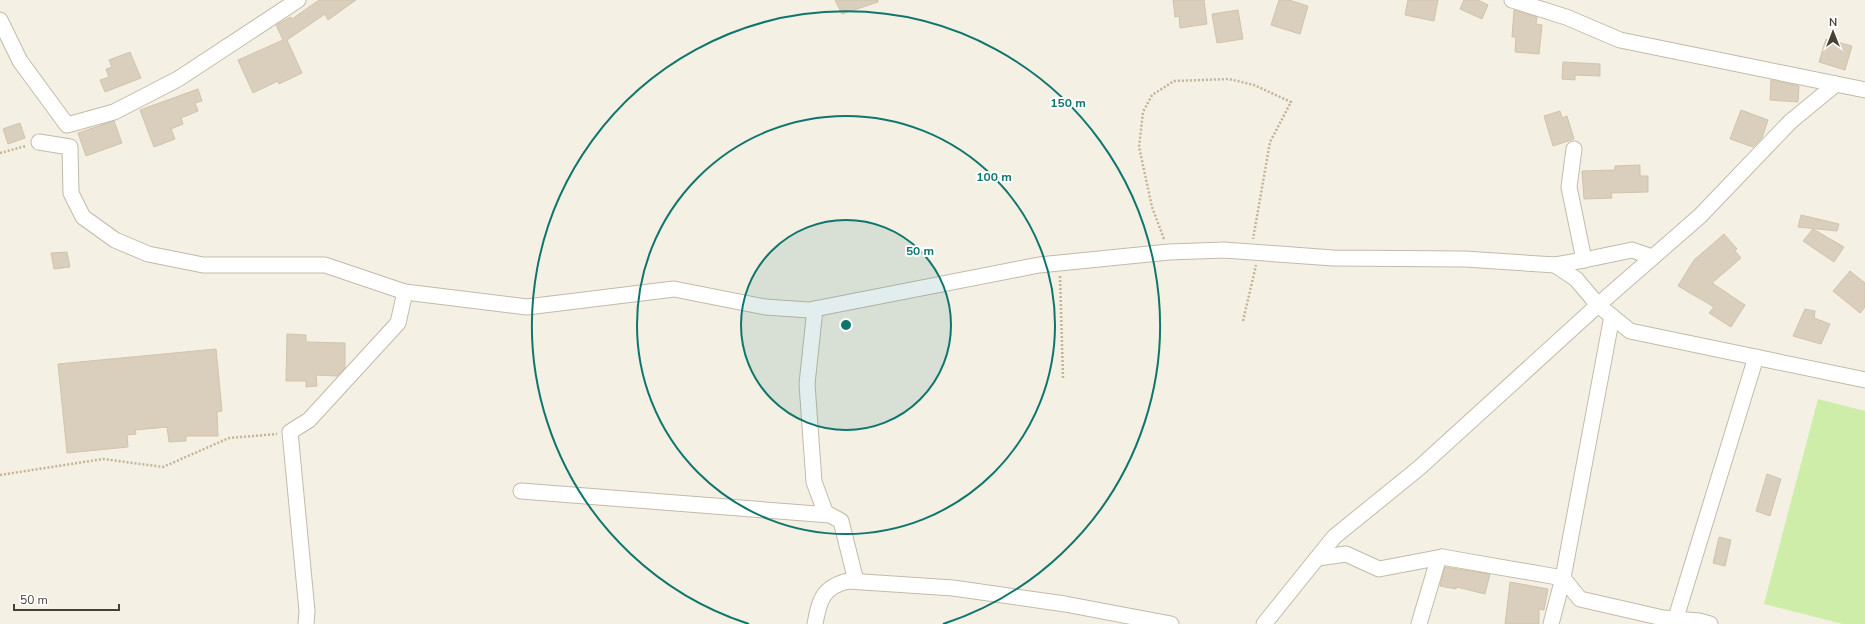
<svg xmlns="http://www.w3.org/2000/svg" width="1865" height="624" font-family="'Nunito Sans',sans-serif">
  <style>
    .green { fill: #cdeda8 }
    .building { fill: #dacebc; stroke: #d2c4ab }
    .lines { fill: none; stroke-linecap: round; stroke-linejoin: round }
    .minor-casing { stroke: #c3bba9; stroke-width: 17 }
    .path { stroke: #c4b496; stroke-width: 2.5; stroke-dasharray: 2 2; stroke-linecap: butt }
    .minor { stroke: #fff; stroke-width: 15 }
    .ring { fill: none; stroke: #0f766e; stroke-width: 2 }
    .centre { fill: #0f766e; stroke: #fff; stroke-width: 2 }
    .ring-label { font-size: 12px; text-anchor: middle; font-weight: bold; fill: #0f766e; stroke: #fff; stroke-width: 4; stroke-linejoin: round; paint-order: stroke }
  </style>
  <rect width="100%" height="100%" fill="#f4f0e4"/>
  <path class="green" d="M1818,399L1865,411V624H1843L1764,604Z"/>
  <g class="building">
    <path d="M319,0H356L328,20L325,14L287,40L302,73L279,84L278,81L253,93L238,60L283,40L276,25L291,17L292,19Z"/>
    <path d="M835,0H878V2L842,14Z"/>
    <path d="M1173,0H1204L1207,24L1180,28L1179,16L1175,17Z"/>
    <path d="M1279,0H1289L1308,6L1300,34L1271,25Z"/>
    <path d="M1408,0H1438L1434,21L1405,15Z"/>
    <path d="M1464,0H1478L1488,5L1482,19L1460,9Z"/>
    <path d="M1238,10L1243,39L1217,43L1212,14Z"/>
    <path d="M1514,10L1537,17L1536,24L1542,25L1539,54L1515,52L1516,37H1512Z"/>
    <path d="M1826,39L1852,46L1845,70L1819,62Z"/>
    <path d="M130,52L141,78L105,92L100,80L109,77L106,69L112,67L109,60Z"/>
    <path d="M1563,62L1600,64V76L1575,75V80L1562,79Z"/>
    <path d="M1771,80L1799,86L1798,102L1770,100Z"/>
    <path d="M198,89L202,101L195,103L198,111L181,118L183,124L171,129L175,139L154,147L140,110Z"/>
    <path d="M1741,110L1768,120L1762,138L1753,147L1730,139Z"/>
    <path d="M1560,111L1562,118L1567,116L1574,139L1553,146L1544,116Z"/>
    <path d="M114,121L122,143L86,156L78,133Z"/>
    <path d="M20,123L25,138L8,144L3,129Z"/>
    <path d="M1640,165V176H1648V192L1611,193L1612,198L1584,199L1582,171L1615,170V166Z"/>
    <path d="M1801,215L1839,224L1837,231L1798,227Z"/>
    <path d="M1813,229L1844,247L1834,262L1803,241Z"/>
    <path d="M1724,234L1737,249L1735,251L1741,258L1712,283L1745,305L1731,327L1709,313L1714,307L1678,286L1694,260Z"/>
    <path d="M67,252L70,267L54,269L51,253Z"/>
    <path d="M1850,271L1865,283V307L1860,313L1833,291Z"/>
    <path d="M1805,309L1815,311L1814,318L1830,324L1821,344L1793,336Z"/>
    <path d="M287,334L306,335V342L345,343V368L337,376L316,375L317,386L306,387V381H286Z"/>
    <path d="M216,349L222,411L217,412L218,436H186V441L169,442L167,427L135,430L136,434L127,435L128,447L67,453L58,364Z"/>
    <path d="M1767,474L1781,479L1770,516L1756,511Z"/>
    <path d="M1719,537L1731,540L1725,566L1713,563Z"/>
    <path d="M1445,567L1490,574L1485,594L1457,587L1456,589L1440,586Z"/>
    <path d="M1510,582L1548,589L1544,610L1539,609V624H1505Z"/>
  </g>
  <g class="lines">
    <g class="minor-casing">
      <g id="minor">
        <path d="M1512,0L1566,17L1620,40L1865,90"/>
        <path d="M0,20L20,61L67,125L114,112L178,79L298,0"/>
        <path d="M1836,84L1790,122L1700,216L1598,305L1630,331L1865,380"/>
        <path d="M39,142L70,147L71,193L83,217L115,240L148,254L203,265H325L405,292L527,307L674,289L765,307L809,310L1039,265L1169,252L1224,250L1333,258L1465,259L1555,265L1584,260L1569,187L1574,149"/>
        <path d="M1584,260L1632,250L1652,257"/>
        <path d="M815,309L807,384L814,482L826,514"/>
        <path d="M521,491L830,515L841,521L856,581"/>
        <path d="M1318,558L1346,554L1379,569L1442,557"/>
        <path d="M306,624L307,611L290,432L309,420L398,323L405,292"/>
        <path d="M815,624C819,600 823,587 848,581L953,588L1065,604L1171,624"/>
        <path d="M1264,624L1334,537L1419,468L1598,305L1576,279L1555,265"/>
        <path d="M1419,624L1438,560L1442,557L1563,578L1580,599L1663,618L1699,621L1710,624"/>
        <path d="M1551,624L1563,578L1612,316"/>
        <path d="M1674,624L1756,357"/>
      </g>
    </g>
    <g class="path">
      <path d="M0,153L26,146"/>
      <path d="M1164,239L1152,207L1139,147L1143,112L1152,95L1174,81L1229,79L1254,85L1291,102L1270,142L1253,239"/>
      <path d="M1060,276L1063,378"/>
      <path d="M1243,321L1256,265"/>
      <path d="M0,475L103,459L163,467L229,438L277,434"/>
    </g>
    <use href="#minor" class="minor"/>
  </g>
  <circle cx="846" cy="325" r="105" fill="#0f766e" fill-opacity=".12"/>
  <g class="ring">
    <circle cx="846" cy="325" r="105"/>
    <circle cx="846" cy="325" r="209"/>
    <path d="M749 624A314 314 0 1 1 943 624"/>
  </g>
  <circle cx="846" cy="325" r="6" class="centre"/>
  <g class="ring-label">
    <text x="1068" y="107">150 m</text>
    <text x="994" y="181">100 m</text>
    <text x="920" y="255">50 m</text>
  </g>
  <g transform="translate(1833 32)" stroke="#ffffff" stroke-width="3" paint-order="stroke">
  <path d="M0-3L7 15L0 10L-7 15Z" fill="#474033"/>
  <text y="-6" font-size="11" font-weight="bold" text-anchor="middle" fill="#474033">N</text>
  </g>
  <path d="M14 604v6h105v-6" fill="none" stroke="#474033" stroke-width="2"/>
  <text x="20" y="604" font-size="12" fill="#474033" stroke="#ffffff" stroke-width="3" paint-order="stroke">50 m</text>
</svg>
